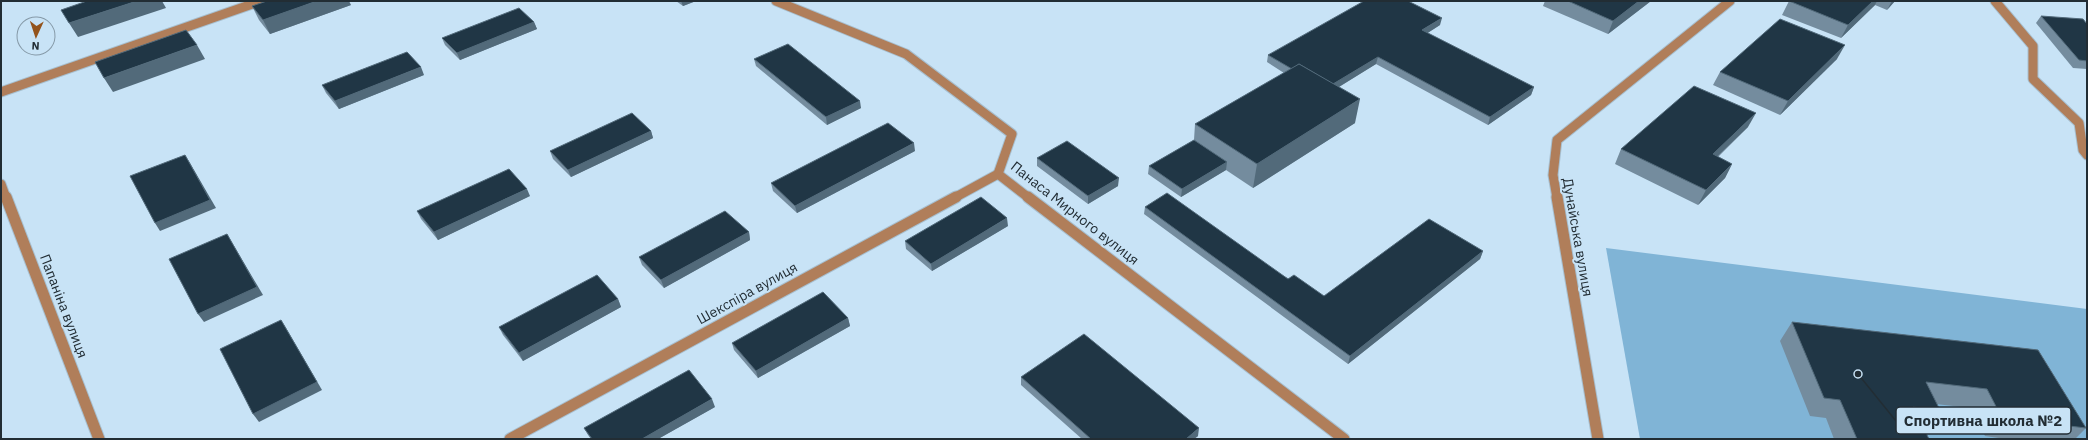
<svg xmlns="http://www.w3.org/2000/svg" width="2088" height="440" font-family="'IBM Plex Sans',sans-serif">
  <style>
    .green { fill: #80b4d6 }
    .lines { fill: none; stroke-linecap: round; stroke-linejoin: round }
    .minor-far1-casing { stroke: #a7bfcf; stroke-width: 11 }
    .minor-casing { stroke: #a7bfcf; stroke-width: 13 }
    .minor-far1 { stroke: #b07e5a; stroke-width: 9 }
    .minor { stroke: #b07e5a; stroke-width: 11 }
    .wall { fill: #748c9e }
    .shaded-wall { fill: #526a7a }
    .building { fill: #203645; stroke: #526a7a }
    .labels { text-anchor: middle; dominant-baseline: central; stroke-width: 4; stroke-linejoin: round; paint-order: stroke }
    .street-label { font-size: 14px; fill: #222d34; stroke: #c8e3f6 }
    .leader { fill: none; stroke: #222d34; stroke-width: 1.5 }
    .callout-dot { fill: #222d34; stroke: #c8e3f6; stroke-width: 1.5 }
    .callout { fill: #c8e3f6; stroke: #222d34; stroke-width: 1.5 }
    .callout-label { font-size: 15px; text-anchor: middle; font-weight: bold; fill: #222d34 }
  </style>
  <rect width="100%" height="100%" fill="#c8e3f6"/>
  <path class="green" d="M1606,248L2087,309V439H1640Z"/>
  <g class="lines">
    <g class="minor-far1-casing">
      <g id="minor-far1">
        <path d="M776,1L906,54L1012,134L998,174"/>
        <path d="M1995,1L2033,46V79L2079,123L2083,150L2087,155"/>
        <path d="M1,92L261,1"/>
        <path d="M998,174L1029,198"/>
        <path d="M1,184L6,198"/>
        <path d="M954,198L998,174"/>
        <path d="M1557,198L1553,175L1557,140L1730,1"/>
      </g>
    </g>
    <g class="minor-casing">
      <g id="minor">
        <path d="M6,197L99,439"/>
        <path d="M1028,197L1344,439"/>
        <path d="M1557,197L1598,439"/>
        <path d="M510,439L956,197"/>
      </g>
    </g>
    <use href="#minor-far1" class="minor-far1"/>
    <use href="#minor" class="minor"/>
  </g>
  <g class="wall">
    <path d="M676,1H696L683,6Z"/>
    <path d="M1545,1H1651L1608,34L1543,6Z"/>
    <path d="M1789,1H1895L1887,10L1875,5L1841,38L1782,15Z"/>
    <path d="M351,5L270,34L259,20L252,6Z"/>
    <path d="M2041,16L2087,24V69L2073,68L2036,23Z"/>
    <path d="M534,22L537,29L460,60L445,45L442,38Z"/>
    <path d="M1440,25L1427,33L1534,87L1531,95L1488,125L1376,64L1339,87L1355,123L1253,188L1226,170L1181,197L1148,174L1149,166L1194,140L1195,124L1284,73L1267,62L1268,55Z"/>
    <path d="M754,59L861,108L827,125L756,66Z"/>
    <path d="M1837,59L1780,115L1713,85L1720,72Z"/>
    <path d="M424,75L339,109L326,93L322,85Z"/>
    <path d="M1748,127L1718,157L1732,164L1725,178L1698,205L1615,164L1621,149Z"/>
    <path d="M651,131L653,138L571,177L553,159L550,151Z"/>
    <path d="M915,151L797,213L773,191L771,183Z"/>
    <path d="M1037,158L1118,186L1088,204L1037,166Z"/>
    <path d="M530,196L438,240L421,219L417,211Z"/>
    <path d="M1145,207L1324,296L1483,251L1480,259L1348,364L1144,214Z"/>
    <path d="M1008,226L932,271L906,249L905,241Z"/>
    <path d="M749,232L750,240L664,288L642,265L639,257Z"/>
    <path d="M618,299L621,307L523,361L503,335L499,327Z"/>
    <path d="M848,318L850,326L758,378L734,350L732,343Z"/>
    <path d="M1792,322L2038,350L2086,428L2075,439H2006L1985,436L1970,408L1936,404L1940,410L1924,429L1929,439H1834L1826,418L1810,416L1780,341Z"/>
    <path d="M1021,377L1198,436L1194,439H1082L1021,385Z"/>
    <path d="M715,407L658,439H591L588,435L584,428Z"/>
  </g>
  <g class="shaded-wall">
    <path d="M137,1H162L166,8L78,37L69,23Z"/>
    <path d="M317,1H349L351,5L270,34L263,20Z"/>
    <path d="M681,1H696L683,6Z"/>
    <path d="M1639,1H1651L1608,34L1613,21Z"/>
    <path d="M1873,1H1877L1875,5L1841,38L1848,25Z"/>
    <path d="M1892,1H1895L1887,10Z"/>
    <path d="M1442,18L1440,25L1420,38L1422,30Z"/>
    <path d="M534,22L537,29L460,60L457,53Z"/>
    <path d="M197,45L205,59L113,92L104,78Z"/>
    <path d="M1845,45L1837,59L1780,115L1788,101Z"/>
    <path d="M1378,57L1376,64L1324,96L1326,88Z"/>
    <path d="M421,67L424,75L339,109L335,101Z"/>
    <path d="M1534,87L1531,95L1488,125L1490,117Z"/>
    <path d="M1360,99L1355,123L1253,188L1257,164Z"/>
    <path d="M860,101L861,108L827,125L826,117Z"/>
    <path d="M1756,113L1748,127L1705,168L1713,154Z"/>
    <path d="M651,131L653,138L571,177L568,170Z"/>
    <path d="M914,143L915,151L797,213L795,206Z"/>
    <path d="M185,155L190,163L216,208L160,231L155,223Z"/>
    <path d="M1227,162L1226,170L1181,197L1182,189Z"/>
    <path d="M1732,164L1725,178L1698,205L1706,190Z"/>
    <path d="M1119,178L1118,186L1088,204V196Z"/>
    <path d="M527,189L530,196L438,240L434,232Z"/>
    <path d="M1007,218L1008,226L932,271L931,264Z"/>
    <path d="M749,232L750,240L664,288L661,280Z"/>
    <path d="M227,234L263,295L204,322L198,314Z"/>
    <path d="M1483,251L1480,259L1348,364L1350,356Z"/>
    <path d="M618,299L621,307L523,361L519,353Z"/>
    <path d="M848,318L850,326L758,378L756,371Z"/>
    <path d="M281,320L286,328L322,390L259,422L253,414Z"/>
    <path d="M712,399L715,407L658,439H642Z"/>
    <path d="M1199,428L1198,436L1194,439H1186Z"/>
  </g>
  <g class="building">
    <path d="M87,1H137L69,23L61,10Z"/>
    <path d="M267,1H317L263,20L252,6Z"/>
    <path d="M1364,1H1408L1442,18L1422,30L1534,87L1490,117L1378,57L1333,84L1299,64L1292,69L1268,55Z"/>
    <path d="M1568,1H1639L1613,21Z"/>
    <path d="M1789,1H1873L1848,25Z"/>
    <path d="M519,8L534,22L457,53L442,38Z"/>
    <path d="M2041,16L2083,19L2087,24V61L2079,60Z"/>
    <path d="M1780,19L1845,45L1788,101L1720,72Z"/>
    <path d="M186,30L197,45L104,78L95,62Z"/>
    <path d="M788,44L860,101L826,117L754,59Z"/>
    <path d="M407,52L421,67L335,101L322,85Z"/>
    <path d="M1299,64L1360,99L1257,164L1195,124Z"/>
    <path d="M1694,86L1756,113L1713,154L1732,164L1706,190L1621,149Z"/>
    <path d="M632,113L651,131L568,170L550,151Z"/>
    <path d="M888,123L914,143L795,206L771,183Z"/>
    <path d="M1194,140L1227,162L1182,189L1149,166Z"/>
    <path d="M1067,141L1119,178L1088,196L1037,158Z"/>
    <path d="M185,155L210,200L155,223L130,176Z"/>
    <path d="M509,169L527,189L434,232L417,211Z"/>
    <path d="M1167,193L1288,279L1294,275L1324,296L1429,219L1483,251L1350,356L1145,207Z"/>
    <path d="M981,197L1007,218L931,264L905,241Z"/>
    <path d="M725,211L749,232L661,280L639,257Z"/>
    <path d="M227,234L257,287L198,314L169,259Z"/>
    <path d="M597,275L618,299L519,353L499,327Z"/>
    <path d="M823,292L848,318L756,371L732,343Z"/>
    <path d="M281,320L317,382L253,414L220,349Z"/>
    <path d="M1792,322L2038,350L2086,428L2002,418L1987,389L1926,382L1940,410L1913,407L1929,439H1857L1840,400L1824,398Z"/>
    <path d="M1084,334L1199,428L1186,439H1091L1021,377Z"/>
    <path d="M689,370L712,399L642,439H592L584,428Z"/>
  </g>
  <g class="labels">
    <g class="street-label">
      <text transform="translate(1075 213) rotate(38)">Панаса Мирного вулиця</text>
      <text transform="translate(1578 237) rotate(80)">Дунайська вулиця</text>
      <text transform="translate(747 293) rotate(-29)">Шекспіра вулиця</text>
      <text transform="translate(64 306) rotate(69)">Папаніна вулиця</text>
    </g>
  </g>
  <path class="leader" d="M1858 374L1896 421"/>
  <circle class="callout-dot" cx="1858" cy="374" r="4"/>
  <rect class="callout" x="1896" y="407" width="175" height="27" rx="4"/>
  <g class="callout-label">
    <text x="1983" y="426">Спортивна школа №2</text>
  </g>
  <rect width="2088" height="440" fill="none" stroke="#222d34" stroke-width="4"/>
  <g transform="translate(36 36) rotate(183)"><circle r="19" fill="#c8e3f6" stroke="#869aa8"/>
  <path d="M0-3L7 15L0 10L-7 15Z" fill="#93531c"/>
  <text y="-6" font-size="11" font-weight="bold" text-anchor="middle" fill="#222d34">N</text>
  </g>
</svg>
